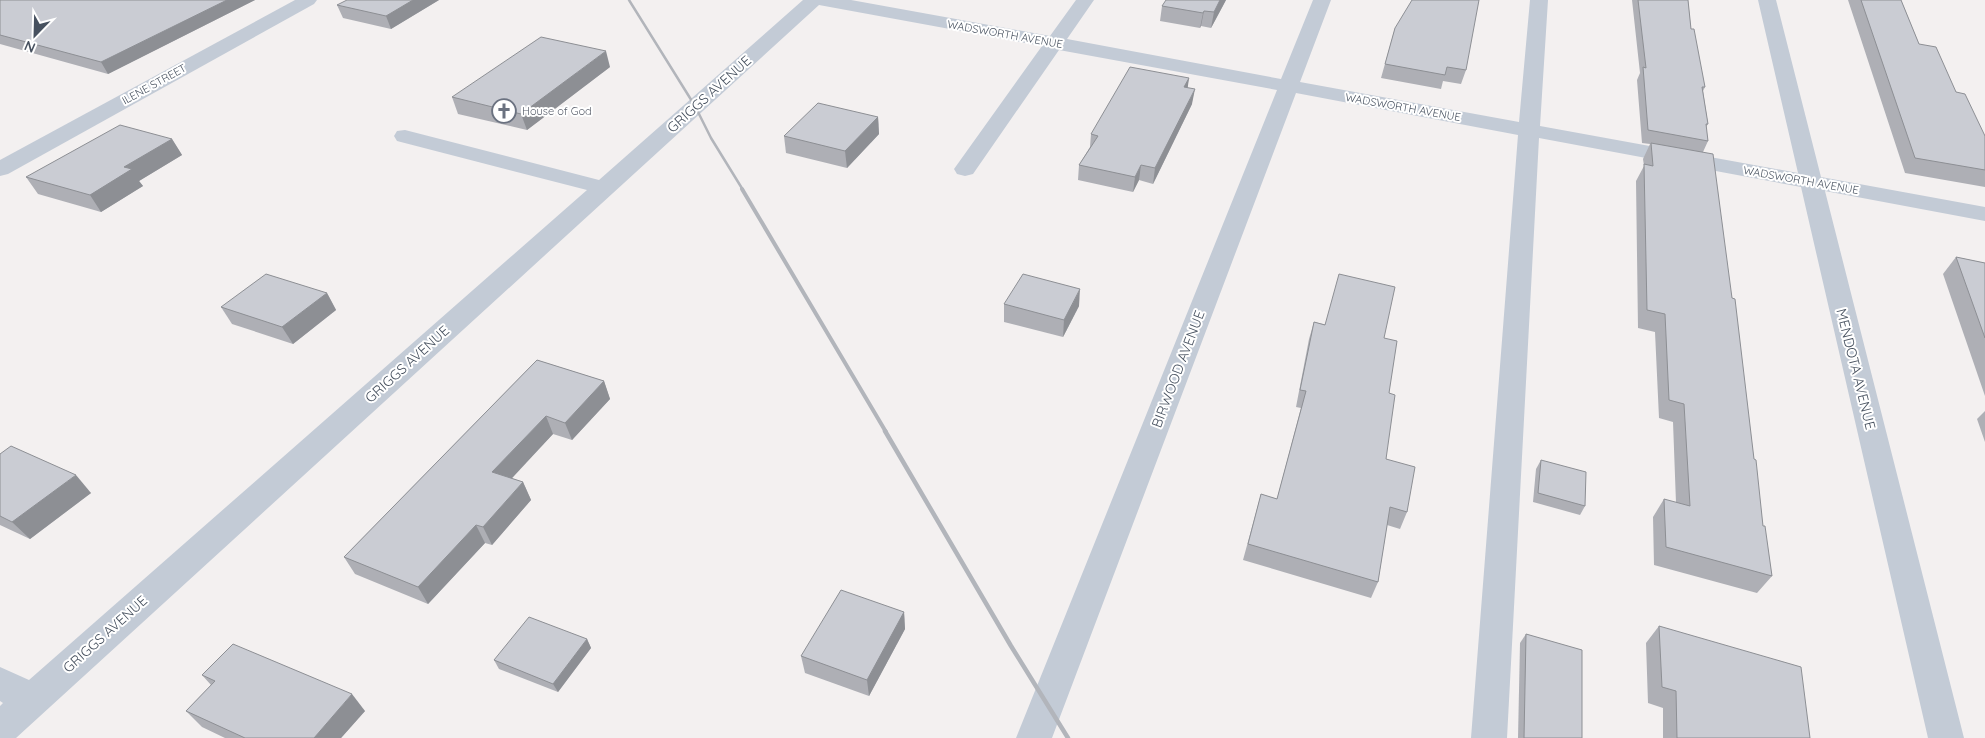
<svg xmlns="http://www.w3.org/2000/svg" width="1985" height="738" font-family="Quicksand,sans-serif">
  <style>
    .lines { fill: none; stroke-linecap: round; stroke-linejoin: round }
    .minor { fill: #c3cbd6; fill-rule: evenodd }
    .rail-far2 { stroke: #b2b5bb; stroke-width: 2.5 }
    .rail-far1 { stroke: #b2b5bb; stroke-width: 4 }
    .rail { stroke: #b2b5bb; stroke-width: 4.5 }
    .wall { fill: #aeafb5 }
    .shaded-wall { fill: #8d8f94 }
    .building { fill: #caccd3; stroke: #8d8f94 }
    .labels { text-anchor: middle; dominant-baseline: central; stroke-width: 4; stroke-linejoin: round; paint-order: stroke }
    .far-street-label { font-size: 11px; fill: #47515f; stroke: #fff }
    .far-worship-label { font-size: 11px; fill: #5b616d; stroke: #fff; text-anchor: start }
    .street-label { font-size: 14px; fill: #47515f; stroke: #fff }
  </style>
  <rect width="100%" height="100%" fill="#f3f0f0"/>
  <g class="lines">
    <g class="minor">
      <path d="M295,0H317L314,4L8,174L0,176V160Z"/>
      <path d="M803,0H851L1050,36L1076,0H1094L1067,39L1281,79L1313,0H1331L1300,82L1519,122L1530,0H1548L1540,126L1798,173L1758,0H1776L1821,177L1985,207V221L1825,191L1964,738H1928L1801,187L1539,138L1507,738H1471L1518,135L1296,93L1052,738H1016L1277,90L1059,50L973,174L965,176L957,174L954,169L1042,46L819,5L16,738H0V706L3,703L0,701V667L29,680L587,190L397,141L394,136L397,131L405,130L599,180Z"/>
    </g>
    <path class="rail-far2" d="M629,0L695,106L711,138L743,190"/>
    <path class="rail-far1" d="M742,189L886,432"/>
    <path class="rail" d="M885,431L1011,646L1068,738"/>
  </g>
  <g class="wall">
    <path d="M0,0H255L108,74L0,44Z"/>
    <path d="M439,0L391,29L343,18L337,5Z"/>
    <path d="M1226,0L1211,28L1201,26L1200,28L1160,21L1162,6Z"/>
    <path d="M1632,0H1688L1691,29L1705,87L1703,91L1708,124L1706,127L1708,141L1703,152L1732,298L1763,526L1772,576L1757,593L1654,565L1653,517L1664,499L1676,503L1673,422L1659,418L1655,332L1638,328L1636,181L1644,166L1643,159L1650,144L1642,143L1637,80L1640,73Z"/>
    <path d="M1848,0H1901L1919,44L1956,92L1985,136V187L1905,173Z"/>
    <path d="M1395,28L1466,70L1461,84L1443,81L1441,89L1381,78Z"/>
    <path d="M610,67L527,130L458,114L452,97Z"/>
    <path d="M1189,78L1187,88L1192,104L1153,184L1139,180L1133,192L1078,180L1079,165L1090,147L1091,134Z"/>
    <path d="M878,117L879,134L847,168L786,153L784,136Z"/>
    <path d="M172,139L182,155L139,181L143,186L101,212L38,194L26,177Z"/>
    <path d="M1956,257L1985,263V396L1943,274Z"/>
    <path d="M327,293L336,310L293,344L232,324L221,307Z"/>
    <path d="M1004,304L1079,306L1063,337L1004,322Z"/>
    <path d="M1314,322L1384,338L1389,393L1386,459L1407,512L1400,529L1387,525L1378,582L1371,598L1243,560L1261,494L1277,499L1301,408L1296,407L1309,339Z"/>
    <path d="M537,360L604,381L610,399L572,440L553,434L511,478L523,482L531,500L492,545L485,543L428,604L355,574L344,557Z"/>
    <path d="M1985,411V442L1977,419Z"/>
    <path d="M0,454L91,493L30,539L0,525Z"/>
    <path d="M1541,460L1585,506L1580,515L1533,502L1536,469Z"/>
    <path d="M904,612L905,629L869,696L805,673L801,656Z"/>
    <path d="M1659,626L1810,738H1663V708L1648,703L1646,643Z"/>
    <path d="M1526,634L1582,738H1518L1520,643Z"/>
    <path d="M587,639L591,648L558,692L499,669L494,660Z"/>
    <path d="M202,675L365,711L341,738H225L202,727L186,711L211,685Z"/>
  </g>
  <g class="shaded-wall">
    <path d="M227,0H255L108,74L101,62Z"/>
    <path d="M413,0H439L391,29L386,16Z"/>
    <path d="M1220,0H1226L1211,28L1214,12Z"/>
    <path d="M1204,11L1201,26L1200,28L1203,13Z"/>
    <path d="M606,51L610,67L527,130L521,114Z"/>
    <path d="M1189,78L1187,93L1184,87Z"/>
    <path d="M1195,89L1192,104L1153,184L1155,168Z"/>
    <path d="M878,117L879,134L847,168L845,151Z"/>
    <path d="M172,139L182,155L139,181L143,186L101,212L90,195L124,167Z"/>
    <path d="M1141,165L1139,180L1133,192L1135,177Z"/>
    <path d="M1080,289L1079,306L1063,337L1064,320Z"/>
    <path d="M327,293L336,310L293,344L282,327Z"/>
    <path d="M604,381L610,399L572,440L565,423Z"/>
    <path d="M546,416L553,434L501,490L492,472Z"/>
    <path d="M76,475L91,493L30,539L12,522Z"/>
    <path d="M523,482L531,500L492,545L483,527Z"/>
    <path d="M476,525L485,543L428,604L418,587Z"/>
    <path d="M904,612L905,629L869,696L867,680Z"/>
    <path d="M587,639L591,648L558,692L553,684Z"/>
    <path d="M352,694L365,711L341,738H314Z"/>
  </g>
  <g class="building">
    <path d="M0,0H227L101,62L0,35Z"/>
    <path d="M347,0H413L386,16L337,5Z"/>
    <path d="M1166,0H1220L1214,12L1204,11L1203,13L1162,6Z"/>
    <path d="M1412,0H1479L1466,70L1447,67L1445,75L1385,64L1395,28Z"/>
    <path d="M1638,0H1688L1691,29H1694L1705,87H1702L1708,124H1706L1708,141L1648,130L1643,67L1646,68Z"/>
    <path d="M1861,0H1901L1919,44L1936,47L1956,92L1965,94L1985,136V170L1915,158Z"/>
    <path d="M541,37L606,51L521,114L452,97Z"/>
    <path d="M1130,67L1189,78L1184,87L1195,89L1155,168L1141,165L1135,177L1079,165L1098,136L1091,134Z"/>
    <path d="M818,103L878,117L845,151L784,136Z"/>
    <path d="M120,125L172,139L124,167L132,169L90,195L26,177Z"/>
    <path d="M1651,143L1713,154L1732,298L1735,299L1754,459L1756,460L1763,526H1765L1772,576L1666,547L1664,499L1690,506L1684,404L1669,400L1665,314L1647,310L1644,164L1653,166Z"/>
    <path d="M1956,257L1985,263V338Z"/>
    <path d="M266,274L327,293L282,327L221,307Z"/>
    <path d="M1023,274L1080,289L1064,320L1004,304Z"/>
    <path d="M1339,274L1395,287L1384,338L1397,341L1389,393L1395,395L1386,459L1415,467L1407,512L1390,507L1378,582L1248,544L1261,494L1277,499L1306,391L1300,390L1314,322L1325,325Z"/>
    <path d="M537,360L604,381L565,423L546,416L492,472L523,482L483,527L476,525L418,587L344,557Z"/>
    <path d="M11,446L76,475L12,522L0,516V454Z"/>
    <path d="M1541,460L1586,472L1585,506L1538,493Z"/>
    <path d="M841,590L904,612L867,680L801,656Z"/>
    <path d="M529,617L587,639L553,684L494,660Z"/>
    <path d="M1659,626L1801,667L1810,738H1677L1676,691L1662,687Z"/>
    <path d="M1526,634L1582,650V738H1524Z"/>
    <path d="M233,644L352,694L314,738H245L186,711L215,681L202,675Z"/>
  </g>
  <defs>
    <g id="church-ring" transform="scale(1.25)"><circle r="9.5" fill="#fff" stroke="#6b7280" stroke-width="1.5"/><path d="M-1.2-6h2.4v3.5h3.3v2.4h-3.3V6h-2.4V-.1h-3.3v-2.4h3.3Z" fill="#6b7280"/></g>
  </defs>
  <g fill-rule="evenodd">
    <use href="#church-ring" x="504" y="111"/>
  </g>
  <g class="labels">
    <g class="far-street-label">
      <text transform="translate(1005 34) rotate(10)">WADSWORTH AVENUE</text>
      <text transform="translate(154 84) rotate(-29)">ILENE STREET</text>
      <text transform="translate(1403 107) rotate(10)">WADSWORTH AVENUE</text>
      <text transform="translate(1801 180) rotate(10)">WADSWORTH AVENUE</text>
    </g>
    <g class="far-worship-label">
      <text x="522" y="111">House of God</text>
    </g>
    <g class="street-label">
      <text transform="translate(709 94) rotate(-42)">GRIGGS AVENUE</text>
      <text transform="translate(407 364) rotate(-42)">GRIGGS AVENUE</text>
      <text transform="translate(1178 369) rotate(-69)">BIRWOOD AVENUE</text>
      <text transform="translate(1856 369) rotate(76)">MENDOTA AVENUE</text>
      <text transform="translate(105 634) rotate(-42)">GRIGGS AVENUE</text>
    </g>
  </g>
  <g transform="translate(35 35) rotate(203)" stroke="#ffffff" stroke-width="4" paint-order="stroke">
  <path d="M0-4L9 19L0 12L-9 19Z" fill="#47515f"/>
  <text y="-8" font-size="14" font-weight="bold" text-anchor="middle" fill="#47515f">N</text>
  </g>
</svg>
